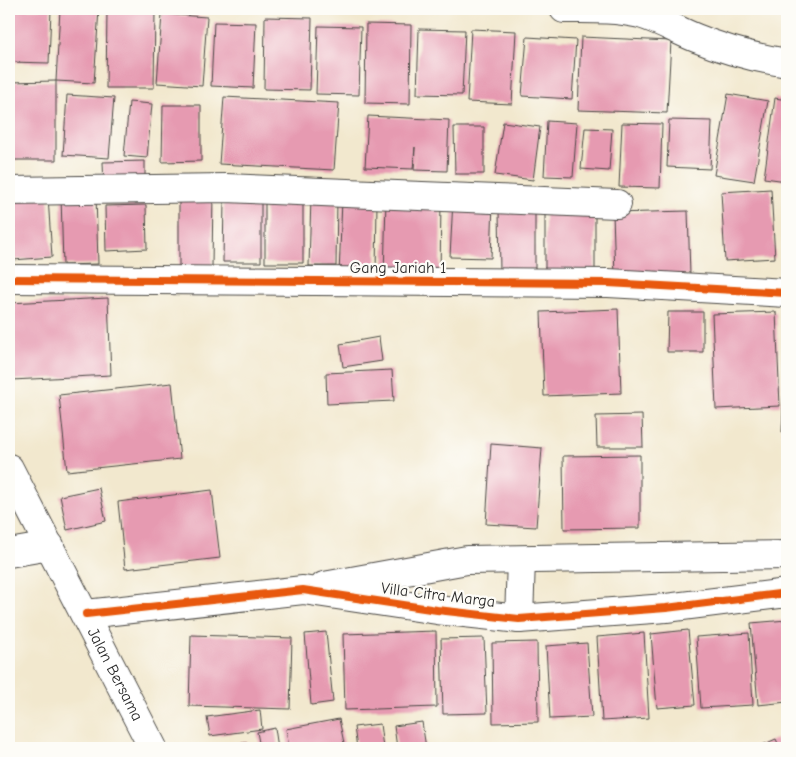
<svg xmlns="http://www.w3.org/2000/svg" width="796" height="757" font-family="'Comic Neue',sans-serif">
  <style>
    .building { fill: #e69ab1 }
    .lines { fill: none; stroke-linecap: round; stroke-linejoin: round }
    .minor-casing { stroke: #494743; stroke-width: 30 }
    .minor { stroke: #fff; stroke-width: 28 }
    .cycleway-casing { stroke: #fdfcf7; stroke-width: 11 }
    .cycleway { stroke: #e8590c; stroke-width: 8 }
    .labels { text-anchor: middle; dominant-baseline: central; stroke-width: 4.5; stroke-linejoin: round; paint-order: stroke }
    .street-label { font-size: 16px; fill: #2b2b2b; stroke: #fdfcf7 }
  </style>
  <rect width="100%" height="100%" fill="#fdfcf7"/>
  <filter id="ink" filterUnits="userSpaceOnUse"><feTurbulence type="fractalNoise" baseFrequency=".02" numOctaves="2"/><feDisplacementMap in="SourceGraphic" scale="10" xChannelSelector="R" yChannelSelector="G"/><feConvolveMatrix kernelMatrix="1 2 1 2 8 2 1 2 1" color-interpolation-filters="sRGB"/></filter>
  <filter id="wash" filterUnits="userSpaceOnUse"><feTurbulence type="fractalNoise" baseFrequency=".0096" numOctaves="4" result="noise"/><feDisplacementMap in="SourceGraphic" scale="20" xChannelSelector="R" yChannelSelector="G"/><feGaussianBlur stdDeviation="1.12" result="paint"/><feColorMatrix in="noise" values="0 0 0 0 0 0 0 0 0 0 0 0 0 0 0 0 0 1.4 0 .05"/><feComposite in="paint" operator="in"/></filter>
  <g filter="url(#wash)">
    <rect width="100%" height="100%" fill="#f2e8ce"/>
    <g id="blocks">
      <g class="building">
        <path d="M9,9H51L49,63L9,62Z"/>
        <path d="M60,9H99L94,83L56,81Z"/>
        <path d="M730,9H782V14L730,11Z"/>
        <path d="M107,10H155L154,88H106Z"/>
        <path d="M162,14L207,17L202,86L157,83Z"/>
        <path d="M265,17L312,18L310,90L264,89Z"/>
        <path d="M214,22L256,23L253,88L211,86Z"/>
        <path d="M366,24L411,25L410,104L365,103Z"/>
        <path d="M318,26L361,27L359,95L316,94Z"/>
        <path d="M419,29L465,30L462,95L417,94Z"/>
        <path d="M471,29L516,31L512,104L467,102Z"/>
        <path d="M527,37L576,40L572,99L522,96Z"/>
        <path d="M581,37L671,41L667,113L578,110Z"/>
        <path d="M56,81V160H9V82Z"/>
        <path d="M728,94L768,101L754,181L714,175Z"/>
        <path d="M67,95L114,98L109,158L63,155Z"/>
        <path d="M224,97L339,103L334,170L219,164Z"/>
        <path d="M775,98L787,100V181L764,178Z"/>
        <path d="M129,102L152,104L147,158L124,156Z"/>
        <path d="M163,105H201V161L162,162Z"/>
        <path d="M368,116L449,120L447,171L414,170L415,147L413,169L365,167Z"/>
        <path d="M669,120L712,121L710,169L667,167Z"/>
        <path d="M547,121L577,123L573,177L544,176Z"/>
        <path d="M503,122L540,127L533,180L495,175Z"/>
        <path d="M622,123L662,124L660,188L619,187Z"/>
        <path d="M454,127H484V174H455Z"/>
        <path d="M585,128L612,129L609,171L581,169Z"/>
        <path d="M145,161V187L104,188L103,162Z"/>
        <path d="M771,189L775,258L725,261L721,192Z"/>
        <path d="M179,190H213L212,268H179Z"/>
        <path d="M96,195L98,264L63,265L61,196Z"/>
        <path d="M303,195V263H265V196Z"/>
        <path d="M48,197L52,257L13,260L10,199Z"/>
        <path d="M311,197L337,198L336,266H309Z"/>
        <path d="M261,198V262H223L224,199Z"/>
        <path d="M386,199H441L440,279L384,278Z"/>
        <path d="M342,200L377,201L376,275H339Z"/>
        <path d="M453,200L493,201L491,258L450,257Z"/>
        <path d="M146,205L147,249L106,251L105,206Z"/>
        <rect x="545" y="207" width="50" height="67"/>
        <path d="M535,208V272H500L499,209Z"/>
        <path d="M688,211L690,275L615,277L613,213Z"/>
        <path d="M786,238H787V261L784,260Z"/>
        <path d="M108,298L111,375L12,380L9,303Z"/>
        <path d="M618,309L621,393L544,396L541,312Z"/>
        <path d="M668,312H703V352H667Z"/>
        <path d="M776,312L780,406L716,409L712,314Z"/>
        <path d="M786,336H787V432H782Z"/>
        <path d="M379,337L382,361L343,367L340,344Z"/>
        <path d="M392,370L394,401L327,404L326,373Z"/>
        <path d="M172,383L180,459L67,471L59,395Z"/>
        <path d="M642,415L643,447H597L596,416Z"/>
        <path d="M491,444L542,448L536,527L486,524Z"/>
        <path d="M640,455V528L564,529L563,456Z"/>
        <path d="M99,488L106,521L67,530L60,496Z"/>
        <path d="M212,490L220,558L125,569L118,502Z"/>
        <path d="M787,620V702L758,705L751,623Z"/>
        <path d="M688,630L695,705L657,708L651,634Z"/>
        <path d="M436,631L437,707L345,710L343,634Z"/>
        <path d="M326,632L333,702L311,705L305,634Z"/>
        <path d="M644,633L649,718L602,721L597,637Z"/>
        <path d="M749,633L753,705L701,708L696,637Z"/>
        <path d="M191,635L292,638L290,709L189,706Z"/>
        <path d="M484,638L487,713L443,714L441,639Z"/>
        <path d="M537,642L538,722L493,723L492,643Z"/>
        <path d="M587,643L592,717L550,719L546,646Z"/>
        <path d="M260,710L262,729L210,736L207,717Z"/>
        <path d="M339,719L345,748H289L286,729Z"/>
        <path d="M422,722L426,748H397L394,726Z"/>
        <path d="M380,724L383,748H357L354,727Z"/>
        <path d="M275,728L278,748H260L257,732Z"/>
        <path d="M776,739L780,748H755Z"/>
        <path d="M247,742L248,748H223V746Z"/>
      </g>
    </g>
  </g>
  <g filter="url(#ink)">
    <use href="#blocks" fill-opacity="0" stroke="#494743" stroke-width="1"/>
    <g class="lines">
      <g class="minor-casing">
        <g id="minor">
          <path d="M564,9C589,9 615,8 640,14C660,20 676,30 696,38C725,50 756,58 787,63"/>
          <path d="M9,191L226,188L617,204"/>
          <path d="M9,279L608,283L787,293"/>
          <path id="s1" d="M9,468L153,748"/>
          <path d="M9,553L50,546"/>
          <path d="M324,586L467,560L787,555"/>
          <path d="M86,614L303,590L437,610L519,619L666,608L787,593"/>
          <path d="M519,619L521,560"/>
        </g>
      </g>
      <use href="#minor" class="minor"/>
      <g class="cycleway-casing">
        <g id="cycleway">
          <path d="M9,279L608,283L787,293"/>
          <path d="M86,614L303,590L437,610L519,619L666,608L787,593"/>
        </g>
      </g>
      <use href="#cycleway" class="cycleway"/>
    </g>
  </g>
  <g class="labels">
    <g class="street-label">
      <text x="398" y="268">Gang Jariah 1</text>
      <text transform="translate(438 595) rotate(7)">Villa Citra Marga</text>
      <text stroke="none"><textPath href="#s1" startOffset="232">Jalan Bersama</textPath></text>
    </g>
  </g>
  <rect width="796" height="757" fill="none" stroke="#fdfcf7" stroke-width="30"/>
</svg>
